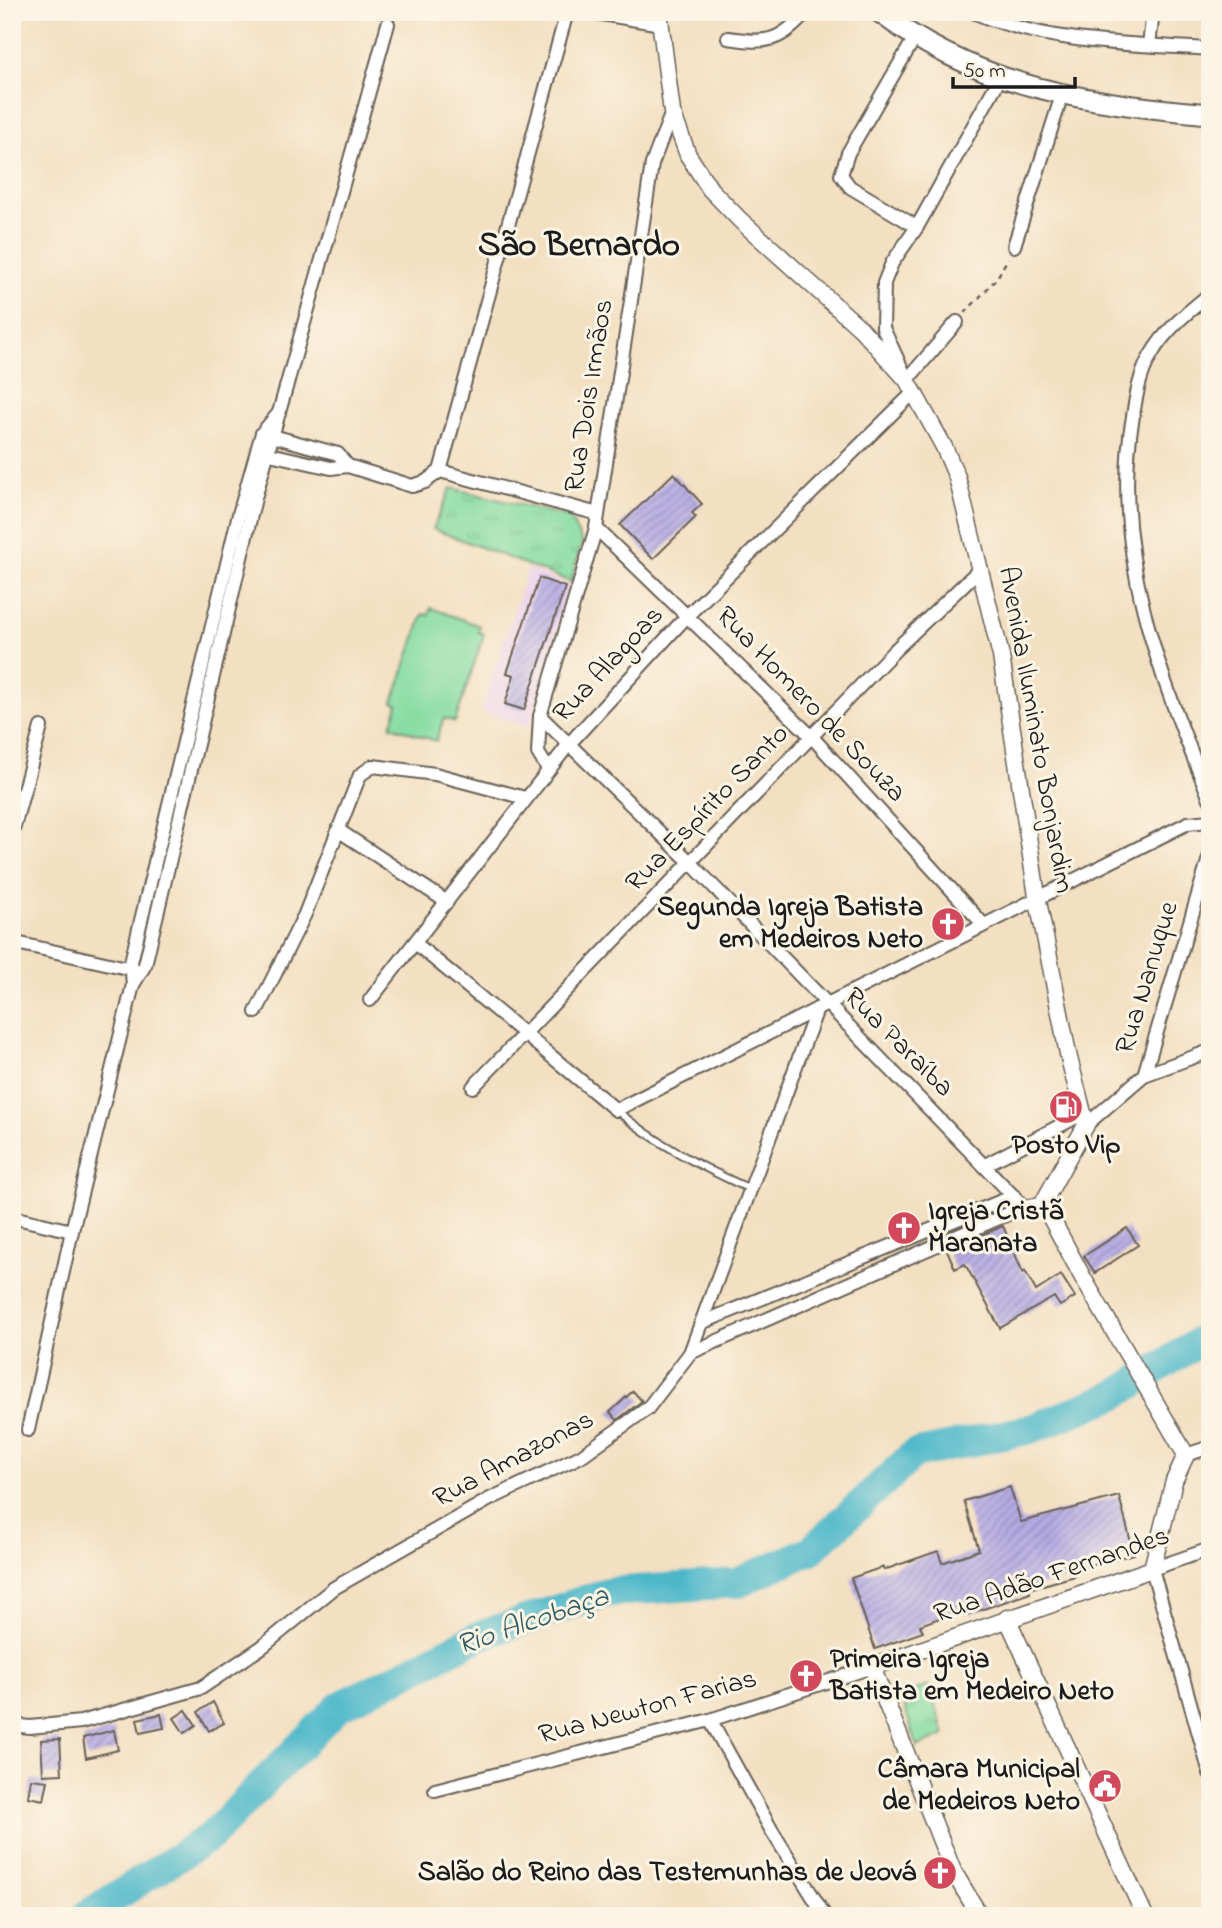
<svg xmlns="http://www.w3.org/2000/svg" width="1222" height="1928" font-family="'Indie Flower',sans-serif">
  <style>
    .built { fill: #ebd1eb }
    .park { fill: url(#park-tufts); stroke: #507c5e; stroke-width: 2 }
    .pitch { fill: #83dba0; stroke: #507c5e; stroke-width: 2 }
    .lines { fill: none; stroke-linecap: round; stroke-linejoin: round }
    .river { stroke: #4cb7c9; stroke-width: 30 }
    .building { fill: url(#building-hatch) }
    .service-casing { stroke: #676056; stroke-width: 10 }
    .minor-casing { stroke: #676056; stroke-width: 16 }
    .tertiary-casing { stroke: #676056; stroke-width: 19 }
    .primary-casing { stroke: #676056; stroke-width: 23 }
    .path { stroke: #676056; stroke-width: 2.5; stroke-dasharray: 5 5; stroke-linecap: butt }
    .service { stroke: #fff; stroke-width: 6 }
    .minor { stroke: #fff; stroke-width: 12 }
    .tertiary { stroke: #fff; stroke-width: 16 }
    .primary { stroke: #fff; stroke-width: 19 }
    .labels { text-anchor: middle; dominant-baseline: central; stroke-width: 6; stroke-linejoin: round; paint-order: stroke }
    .street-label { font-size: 28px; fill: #1c1c1c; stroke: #fcf5e5 }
    .poi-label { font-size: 28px; font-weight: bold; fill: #1c1c1c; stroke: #fcf5e5; text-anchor: end }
    .water-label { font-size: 30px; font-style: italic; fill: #2f5a61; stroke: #fcf5e5 }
    .district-label { font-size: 35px; font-weight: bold; fill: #1c1c1c; stroke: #fcf5e5 }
  </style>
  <defs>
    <pattern id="park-tufts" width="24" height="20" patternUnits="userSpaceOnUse" patternTransform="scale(1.75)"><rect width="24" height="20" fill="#83dba0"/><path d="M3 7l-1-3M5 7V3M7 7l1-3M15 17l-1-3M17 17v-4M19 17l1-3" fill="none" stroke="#71bb89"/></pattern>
    <pattern id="building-hatch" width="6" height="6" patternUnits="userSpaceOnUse" patternTransform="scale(1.75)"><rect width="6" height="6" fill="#b5abe4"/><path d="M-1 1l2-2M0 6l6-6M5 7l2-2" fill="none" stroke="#928ab8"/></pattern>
  </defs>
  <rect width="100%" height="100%" fill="#fcf5e5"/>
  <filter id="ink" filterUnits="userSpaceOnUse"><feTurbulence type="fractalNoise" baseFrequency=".0143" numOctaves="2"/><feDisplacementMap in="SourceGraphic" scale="14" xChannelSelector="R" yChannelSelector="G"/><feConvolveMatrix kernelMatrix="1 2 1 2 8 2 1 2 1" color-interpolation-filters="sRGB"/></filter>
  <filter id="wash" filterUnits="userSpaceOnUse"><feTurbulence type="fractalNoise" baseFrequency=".00686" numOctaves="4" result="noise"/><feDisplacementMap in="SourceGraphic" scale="28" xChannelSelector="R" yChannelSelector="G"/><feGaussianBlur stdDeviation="1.57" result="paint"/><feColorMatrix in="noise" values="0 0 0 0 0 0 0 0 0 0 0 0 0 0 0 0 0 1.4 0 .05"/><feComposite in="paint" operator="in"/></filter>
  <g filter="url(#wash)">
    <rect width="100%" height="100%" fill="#f3dfc1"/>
    <path class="built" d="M528,568L570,586L529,727L481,712Z"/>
    <g class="park">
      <path d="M451,488L570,517L582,542L571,582L433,529Z"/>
      <path d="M928,1686L945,1735L917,1747L901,1695Z"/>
    </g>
    <path class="pitch" d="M431,608L480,626L478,632L484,634L455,722L444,718L436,741L391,726L398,704L393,702L423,614L428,615Z"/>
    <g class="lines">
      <path class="river" d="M85,1916L211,1836L338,1707L481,1635L608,1592L737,1583L811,1550L914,1454L1031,1429L1115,1395L1210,1335"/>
    </g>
    <g id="blocks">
      <g class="building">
        <path d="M674,473L702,504L692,513L696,517L653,559L620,525Z"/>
        <path d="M539,578L565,587L524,710L505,704L514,675L507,673Z"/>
        <path d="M1003,1226L1023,1273L1025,1271L1036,1291L1061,1275L1075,1297L1060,1306L1054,1297L1000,1328L965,1264L955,1269L947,1250Z"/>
        <path d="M1127,1228L1138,1245L1095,1273L1084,1256Z"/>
        <path d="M633,1391L642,1401L617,1420L610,1412Z"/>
        <path d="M1010,1487L1021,1522L1119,1496L1134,1554L1073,1570L1075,1576L1029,1589L1030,1593L969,1614L967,1608L920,1625L923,1632L875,1649L851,1578L883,1567L884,1570L938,1551L942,1563L979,1550L964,1501Z"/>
        <path d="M213,1702L224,1723L209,1731L198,1712Z"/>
        <path d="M186,1710L196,1725L184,1733L174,1718Z"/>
        <path d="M161,1714L164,1728L140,1733L137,1719Z"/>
        <path d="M114,1730L118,1750L86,1758L83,1738Z"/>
        <path d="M60,1739L62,1774L43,1775L41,1740Z"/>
        <path d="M31,1779L48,1781L44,1800L28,1797Z"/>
      </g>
    </g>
  </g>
  <g filter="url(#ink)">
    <use href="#blocks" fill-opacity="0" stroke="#676056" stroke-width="2"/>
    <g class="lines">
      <g class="service-casing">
        <path id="service" d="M616,1110C657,1144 701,1167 750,1189"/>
      </g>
      <g class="minor-casing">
        <g id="minor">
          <path d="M590,12L661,24"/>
          <path d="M973,12C1047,44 1130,44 1210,49"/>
          <path d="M728,38C768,44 779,42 807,12"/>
          <path d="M914,39L848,153L841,175L850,187L917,227"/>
          <path d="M1149,45L1153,12"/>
          <path d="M1014,246L1062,95"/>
          <path d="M1210,294C1188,312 1165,330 1151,355C1140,373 1136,396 1133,416C1109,549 1161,678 1210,799"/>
          <path d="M957,322L907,380L883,328L884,283L892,263L917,227L1000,78"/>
          <path d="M269,435L338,454L348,466"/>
          <path d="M261,452L331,468L348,466L412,486L425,482L440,471"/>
          <path d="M440,471L567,12"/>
          <path d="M440,471L598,514"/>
          <path d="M596,528L812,737L982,923"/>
          <path d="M540,716L690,862L1024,1207L1043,1203"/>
          <path d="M548,769L538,753L540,716L596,528L652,164L672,112"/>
          <path d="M338,830L447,902"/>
          <path d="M12,834L41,727"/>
          <path d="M12,942L136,970"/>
          <path d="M415,943L616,1110L1188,823L1210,821"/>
          <path d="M133,985L131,962L238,518L262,433L279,413"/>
          <path d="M370,1000L569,744L688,615L915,391"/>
          <path d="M256,1012L305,914L360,775L373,766L435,774L525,798"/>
          <path d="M1144,1075L1210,855"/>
          <path d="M473,1087L895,650L981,568"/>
          <path d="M1086,1125L1144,1075L1210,1051"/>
          <path d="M985,1165L1084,1113"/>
          <path d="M12,1217L72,1231"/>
          <path d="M701,1323L1014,1196"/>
          <path d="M690,1353L1024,1207"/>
          <path d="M28,1430L72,1231L133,985L145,965L255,498L388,24"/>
          <path d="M1186,1455L1210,1447"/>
          <path d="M1210,1549L1152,1569L1210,1773"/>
          <path d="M710,1720L772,1831L825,1916"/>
          <path d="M12,1725L30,1727L81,1722L201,1688L262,1647L334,1588L490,1499L581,1456L648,1408L690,1353L817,1009"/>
          <path d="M435,1790L710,1720L872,1667"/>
        </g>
      </g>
      <g class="tertiary-casing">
        <g id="tertiary">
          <path d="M659,12L672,112L688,155L710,189L740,220L861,329L907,380L944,447L957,477L1001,656L1037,896L1068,1054L1086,1125L1043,1203L1083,1278L1186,1455L1174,1481L1152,1569L872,1667L953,1871L980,1916"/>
          <path d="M1007,1618L1145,1916"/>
        </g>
      </g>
      <g class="primary-casing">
        <path id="primary" d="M879,12C979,88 1088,103 1210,114"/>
      </g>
      <path class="path" d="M965,313L997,278L1008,258"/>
      <use href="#service" class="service"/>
      <use href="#minor" class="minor"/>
      <use href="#tertiary" class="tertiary"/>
      <use href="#primary" class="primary"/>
    </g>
  </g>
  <defs>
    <g id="church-disc" transform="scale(1.75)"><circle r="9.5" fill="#d1495b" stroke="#fcf5e5"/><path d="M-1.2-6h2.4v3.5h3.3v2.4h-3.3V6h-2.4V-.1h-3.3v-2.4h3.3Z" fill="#fff"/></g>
    <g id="fuel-disc" transform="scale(1.75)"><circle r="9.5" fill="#d1495b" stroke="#fcf5e5"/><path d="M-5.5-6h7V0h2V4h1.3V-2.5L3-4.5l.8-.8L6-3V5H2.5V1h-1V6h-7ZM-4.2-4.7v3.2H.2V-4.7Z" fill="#fff"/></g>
    <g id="civic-disc" transform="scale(1.75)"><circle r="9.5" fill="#d1495b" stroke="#fcf5e5"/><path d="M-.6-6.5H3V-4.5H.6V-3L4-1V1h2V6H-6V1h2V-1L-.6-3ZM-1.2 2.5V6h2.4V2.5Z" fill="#fff"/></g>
  </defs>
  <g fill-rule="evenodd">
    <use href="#church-disc" x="948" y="924"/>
    <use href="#fuel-disc" x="1066" y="1107"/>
    <use href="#church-disc" x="904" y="1228"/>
    <use href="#church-disc" x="806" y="1676"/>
    <use href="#civic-disc" x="1105" y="1786"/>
    <use href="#church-disc" x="940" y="1873"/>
  </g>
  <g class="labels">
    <g class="street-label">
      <text transform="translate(590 396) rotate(-81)">Rua Dois Irmãos</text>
      <text transform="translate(609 665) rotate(-47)">Rua Alagoas</text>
      <text transform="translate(810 705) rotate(46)">Rua Homero de Souza</text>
      <text transform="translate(1035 730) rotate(80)">Avenida Iluminato Bonjardim</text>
      <text transform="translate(708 809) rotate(-46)">Rua Espírito Santo</text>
      <text transform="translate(1148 978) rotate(-73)">Rua Nanuque</text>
      <text transform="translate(898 1043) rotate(45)">Rua Paraíba</text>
      <text transform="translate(514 1460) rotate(-28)">Rua Amazonas</text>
      <text transform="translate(1052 1576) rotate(-19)">Rua Adão Fernandes</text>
      <text transform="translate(648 1708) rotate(-15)">Rua Newton Farias</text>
    </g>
    <g class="poi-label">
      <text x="923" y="908">Segunda Igreja Batista<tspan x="923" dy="32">em Medeiros Neto</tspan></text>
      <text x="1066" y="1146" text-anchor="middle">Posto Vip</text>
      <text x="928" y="1212" text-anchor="start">Igreja Cristã<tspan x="928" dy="32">Maranata</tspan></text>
      <text x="830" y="1660" text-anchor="start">Primeira Igreja<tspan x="830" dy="32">Batista em Medeiro Neto</tspan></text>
      <text x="1080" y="1770">Câmara Municipal<tspan x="1080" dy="32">de Medeiros Neto</tspan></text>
      <text x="916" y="1873">Salão do Reino das Testemunhas de Jeová</text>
    </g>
    <g class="water-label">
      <text transform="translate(533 1622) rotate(-19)">Rio Alcobaça</text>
    </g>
    <g class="district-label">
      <text x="579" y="246">São Bernardo</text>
    </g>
  </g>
  <rect width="1222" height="1928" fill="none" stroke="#fcf5e5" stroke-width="42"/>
  <path d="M953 77v10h122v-10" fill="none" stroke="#1c1c1c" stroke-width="3.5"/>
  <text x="963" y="77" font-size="21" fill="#1c1c1c" stroke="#fcf5e5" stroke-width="5" paint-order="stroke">50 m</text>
</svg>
